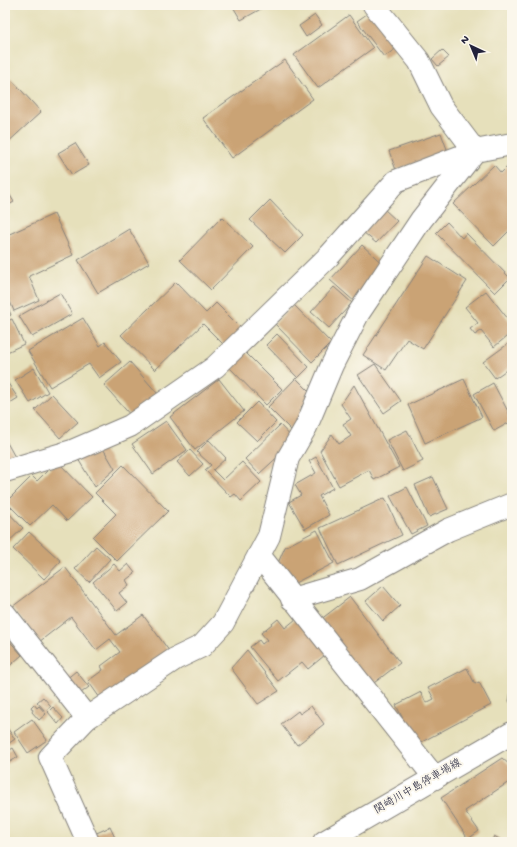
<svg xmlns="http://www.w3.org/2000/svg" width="517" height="847" font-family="'Gochi Hand','Klee One',sans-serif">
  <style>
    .building { fill: #caa375 }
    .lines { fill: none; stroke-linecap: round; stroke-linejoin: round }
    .minor-casing { stroke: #84817b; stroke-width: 24 }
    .secondary-casing { stroke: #84817b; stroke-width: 24 }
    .minor { stroke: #fff; stroke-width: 22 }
    .secondary { stroke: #fff; stroke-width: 22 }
    .labels { text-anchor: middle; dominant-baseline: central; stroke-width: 4; stroke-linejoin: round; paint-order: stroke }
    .street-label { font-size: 11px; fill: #22223b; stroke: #fbf7ec }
  </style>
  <rect width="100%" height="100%" fill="#fbf7ec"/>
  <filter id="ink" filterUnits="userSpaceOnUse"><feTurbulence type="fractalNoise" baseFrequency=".025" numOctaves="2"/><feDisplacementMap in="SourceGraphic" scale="8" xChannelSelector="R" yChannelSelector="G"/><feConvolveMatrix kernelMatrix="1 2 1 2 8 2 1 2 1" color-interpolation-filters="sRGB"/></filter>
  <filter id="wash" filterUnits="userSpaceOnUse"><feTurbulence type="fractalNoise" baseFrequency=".012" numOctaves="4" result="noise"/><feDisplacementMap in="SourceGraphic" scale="16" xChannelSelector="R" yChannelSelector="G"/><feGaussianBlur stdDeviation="0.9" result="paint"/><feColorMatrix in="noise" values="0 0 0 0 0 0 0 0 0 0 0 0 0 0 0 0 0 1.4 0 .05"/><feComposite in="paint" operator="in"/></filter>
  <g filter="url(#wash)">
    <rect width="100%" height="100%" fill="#e6e0bb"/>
    <g id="blocks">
      <g class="building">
        <path d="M232,5H268L241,20Z"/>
        <path d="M371,11L398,47L384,57L357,21Z"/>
        <path d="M315,15L322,25L306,37L299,26Z"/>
        <path d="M349,15L373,48L318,88L294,55Z"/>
        <path d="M442,50L449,57L438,66L432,59Z"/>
        <path d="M285,60L313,99L232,158L203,118Z"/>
        <path d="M11,79L41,112L5,145V84Z"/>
        <path d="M441,133L448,152L396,170L389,151Z"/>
        <path d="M75,143L89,165L72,175L58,153Z"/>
        <path d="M510,164L512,167V228L494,246L453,204L494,165L501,173Z"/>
        <path d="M5,187L14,202L5,207Z"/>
        <path d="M270,200L303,235L285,253L250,220Z"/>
        <path d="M384,209L397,221L376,243L363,232Z"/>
        <path d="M54,214L73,255L29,276L39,300L14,311L5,290V249L8,248L5,236Z"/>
        <path d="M222,217L253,247L211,290L180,260Z"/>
        <path d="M447,222L462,238L466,233L510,278L495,293L436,233Z"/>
        <path d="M129,229L149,263L98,293L78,260Z"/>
        <path d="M362,245L387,268L356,303L330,280Z"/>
        <path d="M428,256L467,281L423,349L407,339L386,370L363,355Z"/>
        <path d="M176,282L206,313L216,303L242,329L225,346L203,324L155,370L121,335Z"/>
        <path d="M334,287L352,303L329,328L311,312Z"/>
        <path d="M486,291L512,324V332L494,347L481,331L475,335L470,329L478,323L465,307Z"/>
        <path d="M60,293L72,314L32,337L19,316Z"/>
        <path d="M5,301L11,315L5,318Z"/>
        <path d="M294,305L331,343L312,362L275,324Z"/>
        <path d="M83,318L100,346L105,342L121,362L99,378L89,364L50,387L28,351Z"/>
        <path d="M12,319L24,344L5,353V322Z"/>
        <path d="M277,334L309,367L298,378L266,345Z"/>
        <path d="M512,341V366L495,378L483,362Z"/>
        <path d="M245,352L282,389L266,405L229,367Z"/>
        <path d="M130,362L158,394L132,417L104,385Z"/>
        <path d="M375,364L401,401L384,413L358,375Z"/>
        <path d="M34,368L48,392L30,403L15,380Z"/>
        <path d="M296,378L313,395L301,407L315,420L298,437L268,407Z"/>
        <path d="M5,379L18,398L5,406Z"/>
        <path d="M219,379L244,411L195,450L170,417Z"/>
        <path d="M464,379L482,417L425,443L408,405Z"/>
        <path d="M493,383L512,419V421L494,431L474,394Z"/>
        <path d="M354,385L399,467L374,480L369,470L339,486L320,451L332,434L339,444L351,436L343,424L351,419L341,404Z"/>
        <path d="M52,394L78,422L60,438L35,410Z"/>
        <path d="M257,402L276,422L257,441L237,422Z"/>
        <path d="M166,421L187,450L153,474L132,444Z"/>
        <path d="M280,425L295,441L259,474L245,459Z"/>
        <path d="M407,430L423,461L403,471L387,440Z"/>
        <path d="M5,439L16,459L5,465Z"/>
        <path d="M209,440L226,458L213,470L223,480L242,462L261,482L241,501L235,494L231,497L205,470L211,465L197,452Z"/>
        <path d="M101,445L115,469L95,487L78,459Z"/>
        <path d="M190,450L203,464L190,476L177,462Z"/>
        <path d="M316,457L333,488L319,496L329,515L305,529L289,502L301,495L295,485L316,473L309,461Z"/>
        <path d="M57,461L92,497L67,521L52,505L30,526L6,502L32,476L37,481Z"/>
        <path d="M123,465L168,511L117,561L93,537L116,514L95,493Z"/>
        <path d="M433,477L448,509L429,517L415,485Z"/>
        <path d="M407,487L427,526L411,534L390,496Z"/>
        <path d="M385,498L402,535L338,565L320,528Z"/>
        <path d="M5,509L23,528L5,545Z"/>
        <path d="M317,530L334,563L289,586L278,563L285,547Z"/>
        <path d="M29,532L61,561L44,579L13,549Z"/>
        <path d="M96,546L110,559L89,582L75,569Z"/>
        <path d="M114,564L120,571L128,564L135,573L126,580L129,585L119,593L127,603L117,611L93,582Z"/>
        <path d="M65,567L116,635L143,615L175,659L107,708L88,681L103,670L101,666L120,652L110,639L96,650L71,617L39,642L12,607Z"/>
        <path d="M383,586L400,606L383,621L366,601Z"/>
        <path d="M350,597L400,663L370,686L320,620Z"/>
        <path d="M307,610L336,646L308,669L302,662L278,681L250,647L259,640L262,644L267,640L261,633L278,619L285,628Z"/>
        <path d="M5,636L22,655L5,670Z"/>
        <path d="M247,650L279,691L258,704L231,668Z"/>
        <path d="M467,668L475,684L479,682L491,705L416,745L396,705L421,692L426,703L434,699L428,688Z"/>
        <path d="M76,671L89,687L77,696L65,680Z"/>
        <path d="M511,690H512V706L509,701Z"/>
        <path d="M43,697L51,706L45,711L37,702Z"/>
        <path d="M34,704L37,708L39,706L46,714L39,720L32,712L33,710L31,707Z"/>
        <path d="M311,706L324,724L297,745L281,724L298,711L300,714Z"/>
        <path d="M53,707L63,718L58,724L48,712Z"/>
        <path d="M32,719L47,740L28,753L14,732Z"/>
        <path d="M5,725L15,739L5,746Z"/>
        <path d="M13,748L18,757L5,765V753Z"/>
        <path d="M502,758L512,767V780L465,811L479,831L468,839L441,798Z"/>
        <path d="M110,827L117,842H93L90,836Z"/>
        <path d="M494,836L505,842H491Z"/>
      </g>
    </g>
  </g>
  <g filter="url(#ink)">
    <use href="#blocks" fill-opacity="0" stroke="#84817b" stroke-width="1"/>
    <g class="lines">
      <g class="minor-casing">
        <g id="minor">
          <path d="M374,5L419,61L441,106L475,151"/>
          <path d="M5,471L72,451L130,426L215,367L329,256L396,181L475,151L512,144"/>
          <path d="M259,555L435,778"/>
          <path d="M292,599L360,579L448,530L512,504"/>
          <path d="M5,614L87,718"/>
          <path d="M88,842L50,757L87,718L175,659L202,646L223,623L269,536L288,458L306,427L332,365L358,314L421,220L475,151"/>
        </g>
      </g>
      <g class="secondary-casing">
        <path id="secondary" d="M324,842L512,733"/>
      </g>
      <use href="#minor" class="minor"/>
      <use href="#secondary" class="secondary"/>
    </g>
  </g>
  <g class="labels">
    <g class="street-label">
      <text transform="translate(418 787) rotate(-30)">関崎川中島停車場線</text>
    </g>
  </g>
  <rect width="517" height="847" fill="none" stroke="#fbf7ec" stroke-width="20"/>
  <g transform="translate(471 46) rotate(316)" stroke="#fbf7ec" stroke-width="3" paint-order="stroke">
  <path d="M0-3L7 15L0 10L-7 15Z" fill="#22223b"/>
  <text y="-6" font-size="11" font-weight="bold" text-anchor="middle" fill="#22223b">N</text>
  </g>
</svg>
